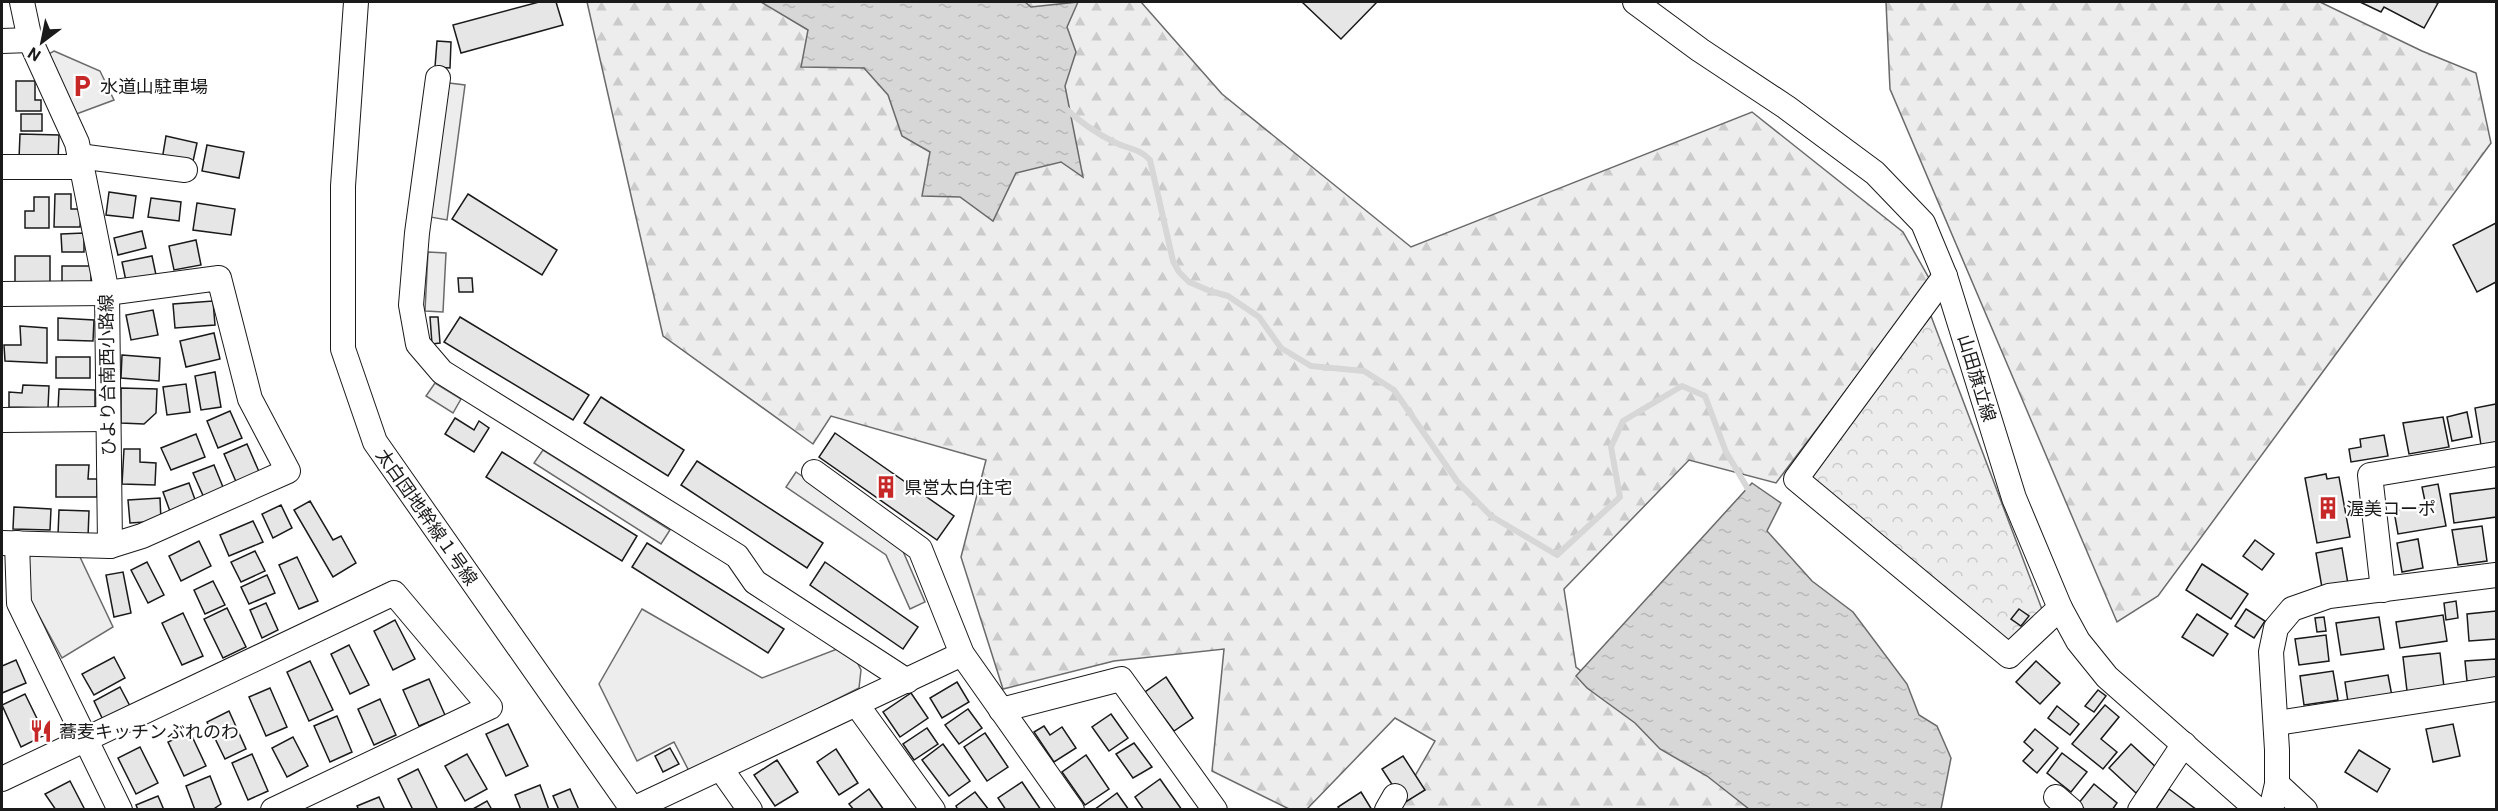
<svg xmlns="http://www.w3.org/2000/svg" width="2498" height="811" font-family="Roboto,'Noto Sans JP',sans-serif">
  <style>
    .forest { fill: url(#forest-firs); stroke: #6a6a6a; stroke-width: 1.5 }
    .park { fill: url(#park-crowns); stroke: #6a6a6a; stroke-width: 1.5 }
    .built { fill: #ededed; stroke: #6a6a6a; stroke-width: 1.5 }
    .water { fill: url(#water-ripples); stroke: #6a6a6a; stroke-width: 1.5 }
    .lines { fill: none; stroke-linecap: round; stroke-linejoin: round }
    .stream { stroke: #d7d7d7; stroke-width: 6 }
    .building { fill: #e6e6e6; stroke: #1a1a1a; stroke-width: 1.5 }
    .minor-casing { stroke: #1a1a1a; stroke-width: 26 }
    .minor { stroke: #fff; stroke-width: 24 }
    .labels { text-anchor: middle; dominant-baseline: central; stroke-width: 4.5; stroke-linejoin: round; paint-order: stroke }
    .poi-label { font-size: 18px; fill: #1a1a1a; stroke: #fff; text-anchor: start }
    .street-label { font-size: 18px; fill: #1a1a1a; stroke: #fff }
  </style>
  <defs>
    <pattern id="forest-firs" width="22" height="20" patternUnits="userSpaceOnUse" patternTransform="scale(1.5)"><rect width="22" height="20" fill="#ededed"/><path d="M5 1l3.5 6h-7zM16 11l3.5 6h-7z" fill="#cbcbcb"/></pattern>
    <pattern id="park-crowns" width="20" height="18" patternUnits="userSpaceOnUse" patternTransform="scale(1.5)"><rect width="20" height="18" fill="#ededed"/><path d="M2 6a3 3 0 1 1 6 0M12 15a3 3 0 1 1 6 0" fill="none" stroke="#cbcbcb"/></pattern>
    <pattern id="water-ripples" width="26" height="14" patternUnits="userSpaceOnUse" patternTransform="scale(1.5)"><rect width="26" height="14" fill="#d7d7d7"/><path d="M2 4q2-2 4 0t4 0M15 11q2-2 4 0t4 0" fill="none" stroke="#b8b8b8"/></pattern>
  </defs>
  <rect width="100%" height="100%" fill="#fff"/>
  <g class="forest">
    <path d="M587,2H1141L1222,94L1411,247L1752,112L1903,232L1930,280L1776,483L1689,460L1564,589L1576,667L1759,809H1396L1435,741L1395,718L1307,809H1289L1212,771L1224,649L1114,661L1003,689L961,557L986,460L831,416L813,444L663,336Z"/>
    <path d="M1886,2H2320L2422,51L2476,73L2491,143L2158,596L2117,622L1890,89Z"/>
  </g>
  <path class="park" d="M1931,316L2043,612L2012,651L1799,479Z"/>
  <g class="built">
    <path d="M54,51L100,71L114,100L71,116L43,57Z"/>
    <path d="M449,83L465,85L447,220L430,217Z"/>
    <path d="M428,252L446,253L443,312L425,311Z"/>
    <path d="M435,383L461,399L453,413L426,396Z"/>
    <path d="M543,450L670,530L661,544L534,463Z"/>
    <path d="M796,472L899,542L925,602L910,609L886,555L786,487Z"/>
    <path d="M28,555H79L113,627L62,658L25,590Z"/>
    <path d="M642,609L762,678L837,649L855,658L861,670L859,688L690,773L674,742L637,761L599,684Z"/>
  </g>
  <g class="water">
    <path d="M761,2H1025L1031,7L1078,2L1067,27L1076,52L1065,86L1083,177L1061,162L1016,173L993,221L960,197L922,196L930,152L902,136L888,95L864,68L801,67L808,30Z"/>
    <path d="M1752,483L1781,503L1767,531L1812,581L1853,612L1907,684L1919,715L1937,726L1951,758L1941,809H1749L1707,776L1660,749L1635,723L1587,688L1576,676Z"/>
  </g>
  <g class="lines">
    <path class="stream" d="M1065,108C1080,122 1097,134 1116,143C1129,149 1140,149 1150,160L1173,261L1179,272L1189,282L1210,291L1228,296L1259,317L1281,348L1311,366L1364,371L1394,390L1457,481L1491,516L1557,555L1620,497L1611,447L1623,421L1682,386L1705,396L1726,452L1751,494"/>
  </g>
  <g class="building">
    <path d="M539,2H556L563,25L461,53L453,25Z"/>
    <path d="M1302,2H1377L1341,39Z"/>
    <path d="M2360,2H2434L2438,3L2424,28L2384,7L2381,12Z"/>
    <path d="M437,41L451,42L450,68L435,67Z"/>
    <path d="M16,81H35V100H41V111H16Z"/>
    <rect x="21" y="114" width="21" height="17"/>
    <path d="M20,134L59,135L58,161L19,159Z"/>
    <path d="M166,136L197,143L192,166L162,160Z"/>
    <path d="M207,145L244,152L239,178L202,171Z"/>
    <path d="M109,192L136,196L133,218L106,215Z"/>
    <path d="M55,194H71V209H81L80,227H54Z"/>
    <path d="M468,194L557,250L542,275L452,219Z"/>
    <path d="M34,197H49V228H25V211H34Z"/>
    <path d="M151,198L181,202L179,221L148,217Z"/>
    <path d="M197,203L235,209L231,235L193,230Z"/>
    <path d="M2496,223V282L2477,292L2453,245Z"/>
    <path d="M142,231L146,248L118,255L114,238Z"/>
    <path d="M84,233V252H62L61,234Z"/>
    <path d="M196,240L201,265L174,270L169,246Z"/>
    <path d="M15,256H50V284L15,283Z"/>
    <path d="M152,256L156,275L126,281L122,262Z"/>
    <rect x="62" y="266" width="29" height="22"/>
    <path d="M458,278H472L473,292H459Z"/>
    <path d="M213,301L215,325L175,328L173,304Z"/>
    <path d="M153,310L158,335L131,340L126,315Z"/>
    <path d="M430,317H438L440,343L432,344Z"/>
    <path d="M460,317L589,395L573,420L444,342Z"/>
    <path d="M58,318L94,320L93,341L58,340Z"/>
    <path d="M20,326L47,328V363L5,361L4,345H21Z"/>
    <path d="M214,333L220,359L186,367L180,341Z"/>
    <path d="M122,355L160,358L159,381L121,378Z"/>
    <rect x="56" y="357" width="34" height="21"/>
    <path d="M215,372L221,407L201,410L195,376Z"/>
    <path d="M186,384L190,412L167,415L163,387Z"/>
    <path d="M23,385L49,386L48,408L9,407V392L22,393Z"/>
    <path d="M121,388L157,389L156,413L144,424L121,423Z"/>
    <path d="M59,389L95,390V411L58,410Z"/>
    <path d="M601,397L684,450L668,476L584,423Z"/>
    <path d="M2496,404V443L2481,445L2475,408Z"/>
    <path d="M230,411L242,438L218,448L207,421Z"/>
    <path d="M2467,412L2472,437L2452,441L2447,417Z"/>
    <path d="M2443,417L2449,447L2409,454L2403,423Z"/>
    <path d="M455,418L474,430L479,421L489,428L474,452L445,434Z"/>
    <path d="M835,433L954,516L937,540L819,457Z"/>
    <path d="M196,434L205,457L171,470L161,448Z"/>
    <path d="M2384,435L2388,456L2351,462L2349,449L2361,447L2360,439Z"/>
    <path d="M247,444L260,474L237,484L224,454Z"/>
    <path d="M124,449H140V462L156,463L155,485L122,484Z"/>
    <path d="M502,452L637,536L622,561L486,477Z"/>
    <path d="M697,461L823,543L807,568L681,485Z"/>
    <path d="M56,465H89L88,479H97V497H56Z"/>
    <path d="M214,465L225,492L205,500L193,473Z"/>
    <path d="M2326,474L2327,479L2339,477L2350,537L2317,543L2305,478Z"/>
    <path d="M189,483L197,505L171,514L163,492Z"/>
    <path d="M2438,484L2446,526L2398,534L2394,511L2426,506L2422,487Z"/>
    <path d="M2496,488V517L2454,523L2450,494Z"/>
    <path d="M160,498L161,521L130,523L128,500Z"/>
    <path d="M310,501L333,540L341,536L356,563L333,577L294,510Z"/>
    <path d="M281,505L292,528L273,538L262,514Z"/>
    <path d="M14,507L51,509L50,530L13,529Z"/>
    <path d="M59,510L89,511L88,537L58,535Z"/>
    <path d="M253,521L263,542L229,556L220,535Z"/>
    <path d="M2482,526L2487,561L2458,565L2452,530Z"/>
    <path d="M2418,539L2423,568L2402,572L2397,543Z"/>
    <path d="M2255,540L2274,554L2262,570L2243,556Z"/>
    <path d="M199,541L211,566L181,581L169,556Z"/>
    <path d="M647,543L784,629L768,653L632,567Z"/>
    <path d="M2342,548L2348,584L2322,588L2316,553Z"/>
    <path d="M255,551L265,571L241,582L231,562Z"/>
    <path d="M297,557L318,601L299,609L279,565Z"/>
    <path d="M147,562L164,595L148,603L131,570Z"/>
    <path d="M825,562L918,627L903,649L810,585Z"/>
    <path d="M2202,564L2248,594L2231,619L2186,590Z"/>
    <path d="M123,572L131,613L114,617L106,575Z"/>
    <path d="M267,575L275,593L249,604L241,587Z"/>
    <path d="M213,581L225,605L205,614L194,590Z"/>
    <path d="M2456,601L2458,618L2446,620L2444,603Z"/>
    <path d="M266,603L278,630L262,638L250,610Z"/>
    <path d="M227,608L246,647L223,658L204,619Z"/>
    <path d="M2019,609L2029,616L2021,626L2011,619Z"/>
    <path d="M2246,609L2265,621L2254,638L2235,626Z"/>
    <path d="M2496,611V639L2469,641L2467,614Z"/>
    <path d="M183,613L203,656L182,665L162,623Z"/>
    <path d="M2197,614L2228,634L2213,656L2182,637Z"/>
    <path d="M2443,615L2447,641L2400,648L2396,622Z"/>
    <path d="M2324,617L2326,631L2317,632L2315,618Z"/>
    <path d="M2379,617L2384,649L2341,655L2336,623Z"/>
    <path d="M395,620L415,659L393,670L374,631Z"/>
    <path d="M2326,635L2329,661L2299,665L2295,639Z"/>
    <path d="M349,645L369,685L350,694L331,654Z"/>
    <path d="M2440,653L2444,687L2407,691L2403,657Z"/>
    <path d="M114,657L125,678L94,695L82,674Z"/>
    <path d="M2496,659V679L2467,681L2465,661Z"/>
    <path d="M16,660L26,683L2,693V666Z"/>
    <path d="M310,661L333,710L309,721L287,672Z"/>
    <path d="M2036,661L2060,683L2040,704L2016,682Z"/>
    <path d="M2333,671L2338,700L2304,705L2300,676Z"/>
    <path d="M2388,675L2392,696L2348,702L2345,682Z"/>
    <path d="M1166,677L1193,718L1174,731L1145,692Z"/>
    <path d="M429,679L445,715L419,726L403,690Z"/>
    <path d="M957,682L969,702L942,718L930,698Z"/>
    <path d="M120,687L131,708L104,722L94,701Z"/>
    <path d="M270,688L287,727L266,736L249,697Z"/>
    <path d="M2098,690L2106,696L2094,712L2085,706Z"/>
    <path d="M911,693L928,718L900,737L883,712Z"/>
    <path d="M25,694L45,735L21,747L2,705Z"/>
    <path d="M380,699L396,735L374,745L358,709Z"/>
    <path d="M2105,705L2119,717L2101,739L2117,752L2103,769L2072,744Z"/>
    <path d="M2057,706L2079,724L2070,735L2048,718Z"/>
    <path d="M968,709L982,728L959,744L945,725Z"/>
    <path d="M229,711L246,749L225,759L207,722Z"/>
    <path d="M1111,714L1128,738L1109,751L1092,727Z"/>
    <path d="M337,716L352,752L330,762L314,726Z"/>
    <path d="M508,724L528,766L506,776L486,734Z"/>
    <path d="M2453,724L2460,756L2433,762L2426,729Z"/>
    <path d="M1044,726L1050,735L1062,727L1076,748L1054,762L1034,732Z"/>
    <path d="M927,728L938,744L914,760L903,744Z"/>
    <path d="M2035,729L2058,748L2037,773L2023,761L2033,750L2024,742Z"/>
    <path d="M190,732L206,766L184,776L168,742Z"/>
    <path d="M985,733L1008,767L987,781L964,747Z"/>
    <path d="M293,737L308,766L287,777L272,748Z"/>
    <path d="M1134,743L1152,767L1133,778L1116,754Z"/>
    <path d="M943,744L970,781L949,796L922,760Z"/>
    <path d="M2131,744L2158,769L2136,793L2109,768Z"/>
    <path d="M140,747L158,783L136,794L118,758Z"/>
    <path d="M670,748L679,764L663,772L655,756Z"/>
    <path d="M836,749L858,783L839,795L817,762Z"/>
    <path d="M2359,750L2390,769L2377,792L2345,772Z"/>
    <path d="M2062,753L2087,772L2071,792L2047,773Z"/>
    <path d="M252,754L268,791L248,800L232,763Z"/>
    <path d="M467,754L487,789L465,801L445,766Z"/>
    <path d="M1086,755L1109,789L1085,805L1062,772Z"/>
    <path d="M1403,756L1425,790L1404,803L1382,769Z"/>
    <path d="M777,760L798,792L775,806L754,775Z"/>
    <path d="M418,769L438,810H413L398,779Z"/>
    <path d="M210,776L221,804L212,810H195L186,786Z"/>
    <path d="M1160,779L1182,810H1144L1135,797Z"/>
    <path d="M70,781L85,810H56L45,794Z"/>
    <path d="M1022,782L1041,810H1006L998,798Z"/>
    <path d="M2094,784L2117,803L2112,810H2086L2078,804Z"/>
    <path d="M540,785L549,810H521L515,795Z"/>
    <path d="M570,789L579,810H559L553,796Z"/>
    <path d="M869,789L884,810H854L849,804Z"/>
    <path d="M2169,789L2197,810H2155Z"/>
    <path d="M975,792L989,810H958L956,806Z"/>
    <path d="M1361,792L1372,810H1340L1338,807Z"/>
    <path d="M1117,793L1129,810H1094Z"/>
    <path d="M158,796L164,810H138L136,805Z"/>
    <path d="M379,797L385,810H359L357,806Z"/>
    <path d="M487,801L492,810H471Z"/>
  </g>
  <g class="lines">
    <g class="minor-casing">
      <g id="minor">
        <path d="M356,2L343,186V349L375,442L633,810"/>
        <path d="M1635,2L1700,50L1786,107L1875,173L1923,223L1945,276L2014,498L2060,608L2078,641L2107,677L2258,810"/>
        <path d="M2,41L30,40"/>
        <path d="M438,78L417,233L411,305L418,344L442,372L737,556L755,582L907,681"/>
        <path d="M79,156L185,170"/>
        <path d="M2,167H80"/>
        <path d="M1945,276L1796,479L2009,656L2060,608"/>
        <path d="M2,294L107,293L219,278L250,399L288,471L142,536L110,546"/>
        <path d="M2,420L108,419"/>
        <path d="M814,472L920,549L962,654L1072,810"/>
        <path d="M2,543L110,546L107,293L77,143L30,40L22,2"/>
        <path d="M17,543L19,603L120,810"/>
        <path d="M2383,590L2370,475L2496,454"/>
        <path d="M857,705L933,810"/>
        <path d="M1001,710L1121,679L1215,810"/>
        <path d="M2277,723L2496,689"/>
        <path d="M721,769L750,810"/>
        <path d="M2,779L394,593L490,707L273,810"/>
        <path d="M2277,784L2305,810"/>
        <path d="M2056,797L2071,810"/>
        <path d="M631,810L962,654"/>
        <path d="M1387,810L1395,796"/>
        <path d="M2140,810L2184,744"/>
        <path d="M2271,810L2277,784V750L2271,652L2276,628L2292,609L2329,596L2496,575"/>
      </g>
    </g>
    <use href="#minor" class="minor"/>
  </g>
  <defs>
    <g id="parking-bare" transform="scale(1.8)"><path d="M-3.5-5.5H1a3.5 3.5 0 0 1 0 7H-1V5.5H-3.5ZM-1-3.4V-.6H.8a1.4 1.4 0 0 0 0-2.8Z" fill="#c62828" stroke="#fff" stroke-width="2.5" paint-order="stroke"/></g>
    <g id="building-bare" transform="scale(1.8)"><path d="M-4-6H4V6H1V3H-1V6H-4ZM-2.5-4.3h1.7v1.8h-1.7ZM.8-4.3h1.7v1.8H.8ZM-2.5-1h1.7V.8h-1.7ZM.8-1h1.7V.8H.8Z" fill="#c62828" stroke="#fff" stroke-width="2.5" paint-order="stroke"/></g>
    <g id="restaurant-bare" transform="scale(1.8)"><path d="M-5-6h1v4h1v-4h1v4h1v-4h1v5L-1.5 .5V6h-2V.5L-5-1ZM5-6V6H3V1.5H1.5Q1.5-4 5-6Z" fill="#c62828" stroke="#fff" stroke-width="2.5" paint-order="stroke"/></g>
  </defs>
  <g fill-rule="evenodd">
    <use href="#parking-bare" x="82" y="86"/>
    <use href="#building-bare" x="886" y="487"/>
    <use href="#building-bare" x="2328" y="508"/>
    <use href="#restaurant-bare" x="41" y="731"/>
  </g>
  <g class="labels">
    <g class="poi-label">
      <text x="100" y="86">水道山駐車場</text>
      <text x="904" y="487">県営太白住宅</text>
      <text x="2346" y="508">渥美コーポ</text>
      <text x="59" y="731">蕎麦キッチンぶれのわ</text>
    </g>
    <g class="street-label">
      <text transform="translate(107 375) rotate(-91)">ひより台南西小路線</text>
      <text transform="translate(1977 378) rotate(73)">山田旗立線</text>
      <text transform="translate(427 517) rotate(55)">太白団地幹線１号線</text>
    </g>
  </g>
  <rect width="2498" height="811" fill="none" stroke="#1a1a1a" stroke-width="6"/>
  <g transform="translate(42 42) rotate(212)" stroke="#ffffff" stroke-width="4.5" paint-order="stroke">
  <path d="M0-4.5L10 22L0 15L-10 22Z" fill="#1a1a1a"/>
  <text y="-9" font-size="16" font-weight="bold" text-anchor="middle" fill="#1a1a1a">N</text>
  </g>
</svg>
